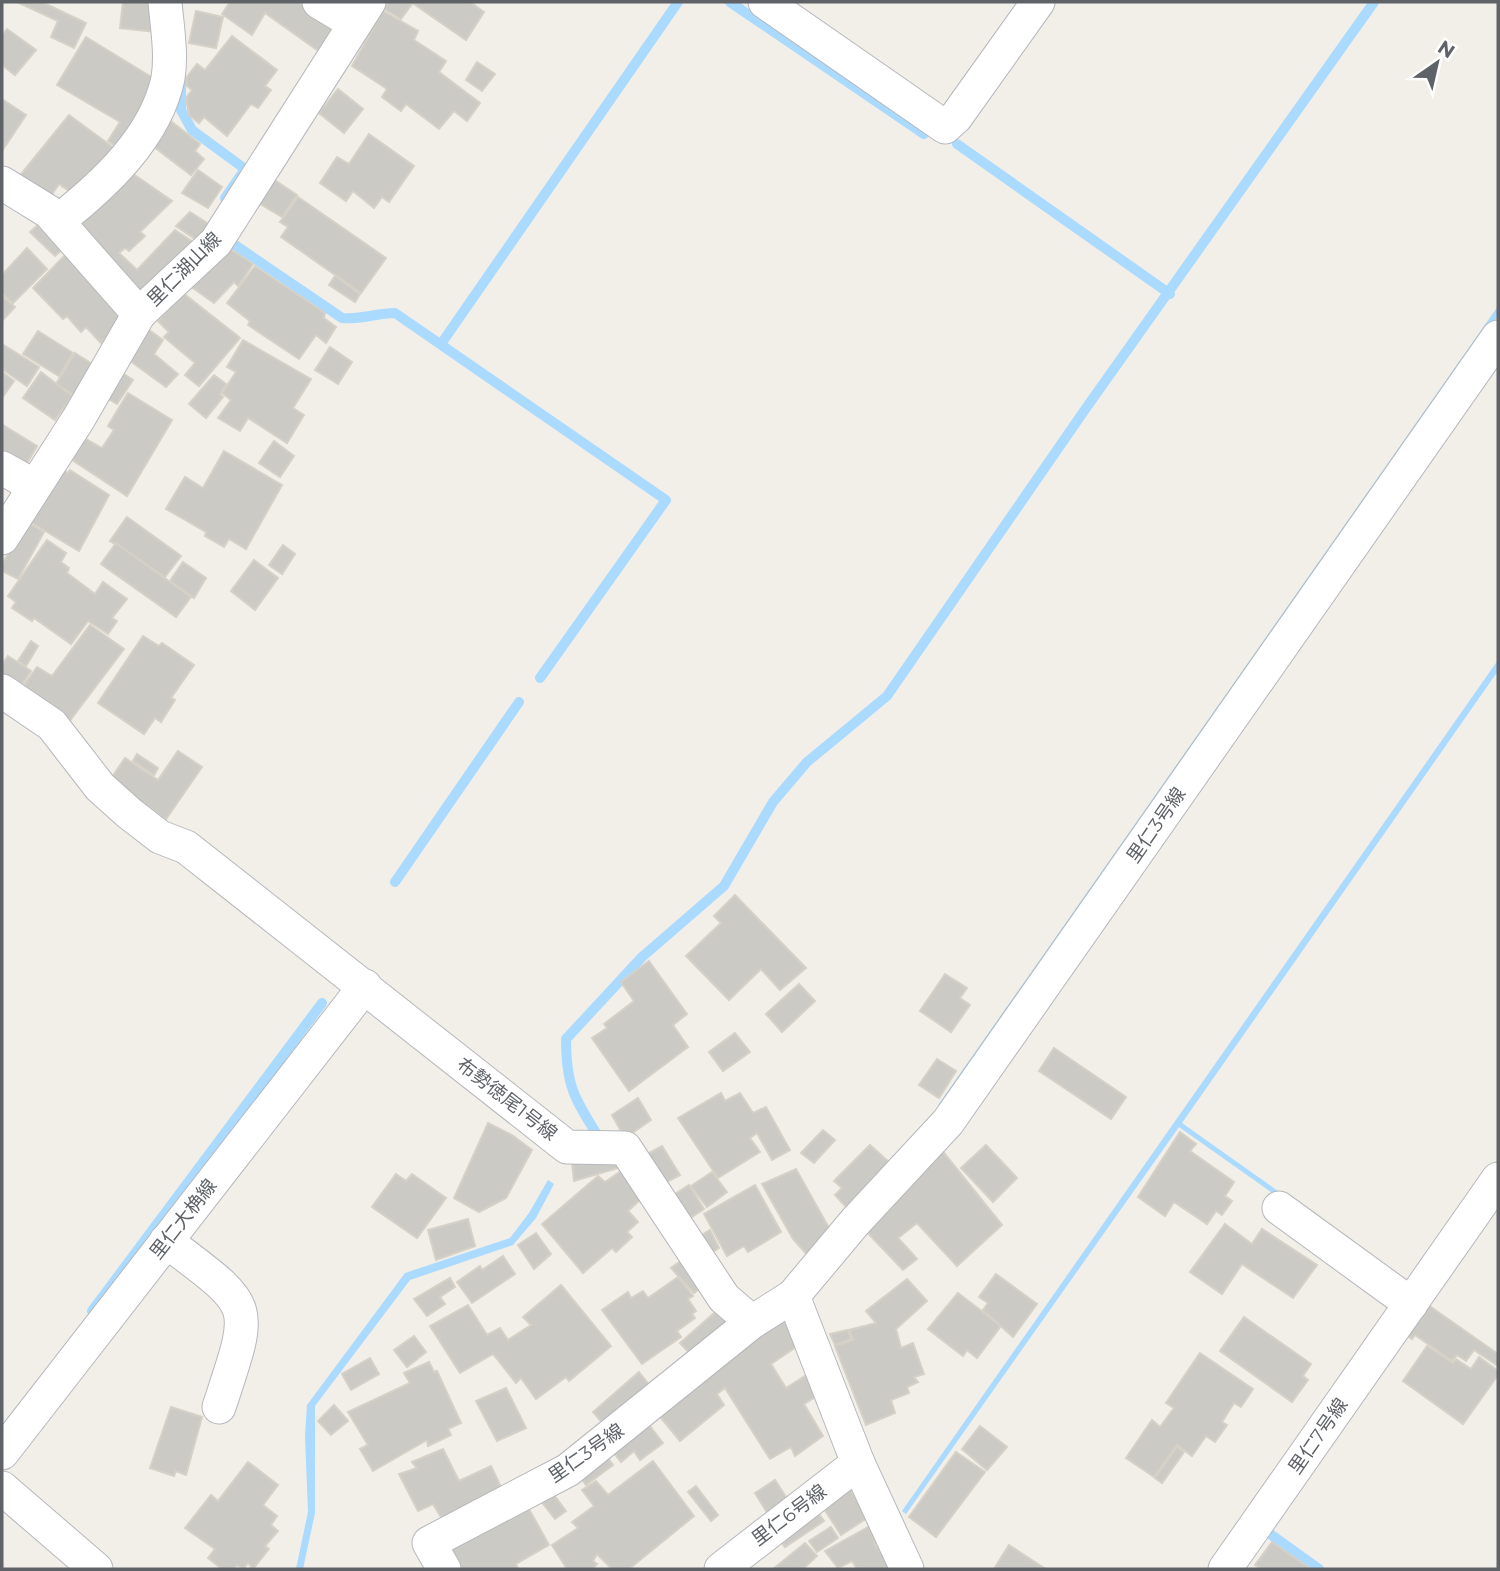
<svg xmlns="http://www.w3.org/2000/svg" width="1500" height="1571" font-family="Montserrat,'Noto Sans JP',sans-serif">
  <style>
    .water { fill: #aadaff }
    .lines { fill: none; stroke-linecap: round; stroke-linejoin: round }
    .stream { stroke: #aadaff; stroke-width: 10 }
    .building { fill: #cccac5; stroke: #d6d1c6; stroke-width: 2 }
    .minor-casing { stroke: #b5b8bc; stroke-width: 35 }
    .minor { stroke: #fff; stroke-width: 33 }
    .labels { text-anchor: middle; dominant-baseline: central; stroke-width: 5; stroke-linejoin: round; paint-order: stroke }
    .street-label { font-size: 19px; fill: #5f6368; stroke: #fff }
  </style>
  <rect width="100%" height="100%" fill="#f1efe8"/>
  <g class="water">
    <path d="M1498,306V316L943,1108L938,1105Z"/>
    <path d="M1498,660V671L1182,1123L1409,1284L1407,1288L1179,1127L906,1514L902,1511Z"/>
    <path d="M548,1180L554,1184L536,1218L513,1245L410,1280L315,1406V1513L303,1569H296L308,1512L305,1436L307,1405L405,1273L510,1238L529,1213Z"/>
  </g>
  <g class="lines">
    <g class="stream">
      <path d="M730,2L924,134"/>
      <path d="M181,80V110L192,130L245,169L225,198"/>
      <path d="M957,144L1170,294"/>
      <path d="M229,241L342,318C361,320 376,313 395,313L666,500L540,678"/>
      <path d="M441,344L678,2"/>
      <path d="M395,882L519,702"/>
      <path d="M598,1136C574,1098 566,1085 566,1039L642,957L724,886L773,802L807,762L887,696L1084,411L1374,2"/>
      <path d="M92,1311L322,1003"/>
      <path d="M1263,1529L1319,1569"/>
    </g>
  </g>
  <g class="building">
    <path d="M17,2H42L86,23L74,48L51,37L58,21Z"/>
    <path d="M123,2H155V32L120,28Z"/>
    <path d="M230,2H298L331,24L332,35L320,52L265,13L252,35L222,14Z"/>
    <path d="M389,2H409L412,4L401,19L384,9Z"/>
    <path d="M411,2H470L484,12L466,40Z"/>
    <path d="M196,11L223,17L216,48L189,43Z"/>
    <path d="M383,11L418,31L414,40L446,61L439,72L480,103L467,121L454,111L439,129L406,104L401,111L382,97L387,89L352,66Z"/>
    <path d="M7,29L36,50L15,75L2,65V35Z"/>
    <path d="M232,36L277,70L265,86L271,90L258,108L251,104L227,136L204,117L199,123L189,115L186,98L192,90L187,86L186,78L197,64L205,70Z"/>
    <path d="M86,37L158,81L121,150L108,141L120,122L57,85Z"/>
    <path d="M477,62L495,74L482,91L466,80Z"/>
    <path d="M338,89L363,109L344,133L319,113Z"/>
    <path d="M2,99L26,115L2,151Z"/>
    <path d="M69,115L118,151L73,194L59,184L48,200L17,179Z"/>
    <path d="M163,115L200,144L195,151L204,159L191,175L145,140Z"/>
    <path d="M369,134L414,166L389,202L382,197L374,208L353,191L346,201L320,183L337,157L349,164Z"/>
    <path d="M198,170L222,187L208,208L182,193Z"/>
    <path d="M129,171L172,201L140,232L145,236L129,251L125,248L119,253L137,270L175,230L199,246L144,301L78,222Z"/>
    <path d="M270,177L297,195L282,217L255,201Z"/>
    <path d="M298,197L386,258L361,293L281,237L288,227L280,222Z"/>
    <path d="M190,212L212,226L201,243L176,226Z"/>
    <path d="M42,221L67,245L55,256L30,232Z"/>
    <path d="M226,246L253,264L238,286L234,282L214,303L190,286Z"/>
    <path d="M27,248L47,269L13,303L2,293V275Z"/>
    <path d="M70,250L125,307L120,324L101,343L86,327L81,332L67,316L63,319L33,288Z"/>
    <path d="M255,266L325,313L324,318L336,327L326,343L316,335L299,359L248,325L250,321L227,303Z"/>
    <path d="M335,276L360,294L355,302L329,285Z"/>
    <path d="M183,293L240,338L199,386L185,375L195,363L164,337L169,332L158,321Z"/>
    <path d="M2,296L15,307L2,321Z"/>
    <path d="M142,325L163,340L154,354L178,374L166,387L122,355Z"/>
    <path d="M38,331L73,353L59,376L23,354Z"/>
    <path d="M243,340L311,379L293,408L304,415L287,443L248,418L240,431L218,418L231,400L222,393L236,372L227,367Z"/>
    <path d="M2,344L39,367L27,386L2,369Z"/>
    <path d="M330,347L352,362L338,384L315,370Z"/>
    <path d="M75,353L97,367L79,398L56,384Z"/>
    <path d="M115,368L133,380L117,404L100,394Z"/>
    <path d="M2,372L14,381L2,398Z"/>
    <path d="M41,372L72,396L55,420L23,398Z"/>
    <path d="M214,375L226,384L220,394L223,397L206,418L189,404Z"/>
    <path d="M128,393L172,420L127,496L66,456L79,435L102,448L114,430L108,426Z"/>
    <path d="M3,425L37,446L22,472L2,461Z"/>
    <path d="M274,441L294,456L280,477L259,463Z"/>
    <path d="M224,451L282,485L246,549L229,539L224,547L205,536L206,532L166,509L185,477L203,488Z"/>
    <path d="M58,467L68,473L70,470L109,495L79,551L27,520Z"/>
    <path d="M127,517L181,556L165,577L110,541Z"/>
    <path d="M27,522L44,532L18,579L2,571V564Z"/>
    <path d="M47,540L66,553L61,562L69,568L67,573L95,594L103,582L127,599L112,618L117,621L108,634L88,621L71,644L34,618L32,621L12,608L16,602L8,596Z"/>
    <path d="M116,543L191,597L176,617L101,564Z"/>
    <path d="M283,545L295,554L282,574L269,565Z"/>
    <path d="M254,560L278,578L255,610L231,591Z"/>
    <path d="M183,562L206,578L194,598L170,581Z"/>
    <path d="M90,625L124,649L65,727L19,692L37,667L52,676Z"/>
    <path d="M143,636L159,646L162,643L194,665L171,698L175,700L161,722L155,718L144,734L98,703Z"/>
    <path d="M31,641L38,646L26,666L18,661Z"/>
    <path d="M8,656L31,671L17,692L2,682V665Z"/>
    <path d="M178,751L202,767L166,819L110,780L125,758L158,780Z"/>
    <path d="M137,754L158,768L154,775L133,761Z"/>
    <path d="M735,895L806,968L780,990L761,969L729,1000L686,956L721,923L714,916Z"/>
    <path d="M649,961L687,1014L673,1025L688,1047L629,1091L592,1038L607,1028L604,1024L634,1001L621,982Z"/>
    <path d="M945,974L967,988L960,998L970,1005L951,1032L920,1011Z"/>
    <path d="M799,984L815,1001L782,1032L766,1014Z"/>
    <path d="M735,1033L750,1052L723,1071L709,1052Z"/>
    <path d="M1054,1048L1126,1097L1111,1119L1039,1071Z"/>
    <path d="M937,1059L956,1071L939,1098L919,1085Z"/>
    <path d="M721,1093L725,1101L740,1093L753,1113L766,1107L790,1150L772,1160L757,1133L750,1138L760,1152L718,1178L678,1118Z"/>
    <path d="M638,1098L651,1120L625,1138L612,1115Z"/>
    <path d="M488,1123L512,1135L532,1150L506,1198L479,1212L454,1198Z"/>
    <path d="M823,1130L835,1140L814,1163L801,1153Z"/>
    <path d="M1180,1132L1196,1144L1190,1151L1234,1182L1225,1196L1232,1201L1222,1215L1216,1211L1207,1224L1174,1202L1165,1216L1138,1197Z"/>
    <path d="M870,1145L890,1163L847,1208L835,1195L842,1188L834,1181Z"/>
    <path d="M986,1145L1017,1178L993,1202L961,1168Z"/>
    <path d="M662,1146L680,1175L657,1187L638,1159Z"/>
    <path d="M940,1148L1002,1225L957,1266L917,1223L898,1238L917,1259L903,1270L861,1226Z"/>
    <path d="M619,1159L621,1167L574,1181L572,1163Z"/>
    <path d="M627,1167L643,1197L628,1211L638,1222L627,1232L632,1237L616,1252L612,1248L583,1273L542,1224L598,1176L605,1182Z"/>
    <path d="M796,1169L829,1228L809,1257L793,1239L762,1184Z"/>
    <path d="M712,1172L727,1192L707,1207L691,1186Z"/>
    <path d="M396,1174L406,1181L412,1174L446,1198L417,1238L372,1207Z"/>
    <path d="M689,1185L704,1209L681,1224L666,1200Z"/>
    <path d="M755,1185L781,1232L748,1252L744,1246L727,1256L704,1214Z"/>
    <path d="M468,1219L475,1246L436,1260L428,1230Z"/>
    <path d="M1225,1224L1252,1244L1262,1229L1317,1265L1293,1298L1242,1264L1222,1294L1190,1272Z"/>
    <path d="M710,1230L719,1248L707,1256L697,1238Z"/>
    <path d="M536,1233L551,1254L534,1269L518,1245Z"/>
    <path d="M503,1256L515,1274L472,1303L457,1282L480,1266L482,1270Z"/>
    <path d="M684,1259L703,1285L694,1293L671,1268Z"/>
    <path d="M996,1274L1037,1304L1013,1337L983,1310L988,1303L979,1297Z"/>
    <path d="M678,1277L693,1296L688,1299L696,1311L692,1314L695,1318L677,1331L681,1337L642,1364L602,1310L628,1292L631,1298L643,1291L648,1298Z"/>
    <path d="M450,1278L455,1287L440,1297L445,1304L427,1316L414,1299Z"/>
    <path d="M907,1279L927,1301L896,1329L901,1348L913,1343L924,1374L914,1377L918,1382L907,1387L909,1393L891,1400L895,1413L866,1425L835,1346L853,1340L849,1330L876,1323L866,1311Z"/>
    <path d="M561,1285L611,1346L569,1381L566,1377L536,1399L521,1378L516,1383L493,1354L460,1373L430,1326L468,1305L487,1335L500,1328L508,1340L531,1325L523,1317Z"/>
    <path d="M958,1293L1001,1326L977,1358L967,1350L963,1356L928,1329Z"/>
    <path d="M1421,1300L1498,1354V1366L1474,1350L1466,1361L1457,1355L1452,1361L1415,1335L1412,1339L1400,1330Z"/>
    <path d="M720,1308L734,1326L695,1359L680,1343Z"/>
    <path d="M773,1312L789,1319L799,1345L771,1364L786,1388L808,1374L819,1395L804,1404L823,1436L795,1456L791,1447L770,1459L725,1388L717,1394L724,1405L680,1441L657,1413Z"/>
    <path d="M1244,1317L1311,1364L1303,1376L1308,1380L1292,1402L1220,1351Z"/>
    <path d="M848,1330L851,1339L835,1345L830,1334Z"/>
    <path d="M414,1336L426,1352L407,1367L394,1350Z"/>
    <path d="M1427,1346L1453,1363L1456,1359L1471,1369L1479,1357L1498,1371V1375L1463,1424L1403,1381Z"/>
    <path d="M1200,1353L1253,1389L1241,1407L1234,1403L1222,1422L1227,1425L1215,1442L1206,1436L1192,1456L1177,1445L1154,1477L1126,1458L1152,1420L1160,1427L1174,1408L1166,1403Z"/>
    <path d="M370,1358L379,1374L351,1390L342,1374Z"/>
    <path d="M429,1362L434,1372L437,1371L461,1423L448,1429L451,1435L428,1446L427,1440L373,1471L360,1449L368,1445L348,1412L410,1383L404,1373Z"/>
    <path d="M639,1372L654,1391L607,1428L593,1412Z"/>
    <path d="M506,1388L526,1428L497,1441L476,1401Z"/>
    <path d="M334,1405L348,1421L331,1435L318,1421Z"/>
    <path d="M171,1407L202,1417L186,1475L176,1471L174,1476L150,1468Z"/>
    <path d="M646,1421L663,1443L640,1460L634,1451L621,1462L610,1448Z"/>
    <path d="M980,1426L1007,1447L987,1470L962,1449Z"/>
    <path d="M1177,1447L1184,1452L1162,1483L1155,1478Z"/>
    <path d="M443,1449L459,1481L491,1466L502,1489L444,1522L433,1504L418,1511L399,1474L417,1468L412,1462Z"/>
    <path d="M956,1452L985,1472L936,1537L909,1517Z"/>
    <path d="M604,1453L613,1465L586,1485L577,1472Z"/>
    <path d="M653,1461L694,1516L629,1569H612L597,1554L593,1561L597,1564L592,1569H567L552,1545L578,1528L572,1522L594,1506L582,1490L596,1481L608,1495Z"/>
    <path d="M248,1462L278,1485L263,1505L277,1516L271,1525L278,1531L265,1546L269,1549L253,1569L248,1563L243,1569L237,1565L234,1569H222L208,1558L215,1549L185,1528L211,1495L218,1501Z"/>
    <path d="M775,1480L788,1500L768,1514L755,1493Z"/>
    <path d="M848,1485L867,1518L841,1535L819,1501Z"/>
    <path d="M696,1486L718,1515L711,1521L688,1492Z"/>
    <path d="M551,1491L566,1511L555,1519L540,1500Z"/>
    <path d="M525,1502L549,1545L516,1564L518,1569H454L442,1551Z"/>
    <path d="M813,1506L824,1521L785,1547L776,1534Z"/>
    <path d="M870,1526L876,1546L893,1569H857L852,1561L838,1568L825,1551Z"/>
    <path d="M831,1527L838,1538L817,1552L809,1541Z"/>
    <path d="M1272,1542L1311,1569H1262L1255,1565Z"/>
    <path d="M805,1543L817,1556L803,1569H773Z"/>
    <path d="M1009,1545L1044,1568L1043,1569H994Z"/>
  </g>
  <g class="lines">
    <g class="minor-casing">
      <g id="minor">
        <path d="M319,2L354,23"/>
        <path d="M765,2L945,127L956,117L1038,2"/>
        <path d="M2,183L49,212L139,314"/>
        <path d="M58,221C104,185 156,137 168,78C172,54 167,26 165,2"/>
        <path d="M2,468L34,486"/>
        <path d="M2,538L79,418L139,314L216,242L369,2"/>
        <path d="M2,691L52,725L100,787L129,813L160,837L186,847L567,1147L625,1148L724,1298L752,1322L793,1296L858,1463L907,1569"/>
        <path d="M1279,1208L1411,1304"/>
        <path d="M166,1241C256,1309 254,1301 219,1407"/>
        <path d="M793,1296L855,1222L948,1122L1498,337"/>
        <path d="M2,1453L365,986"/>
        <path d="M2,1488L96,1569"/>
        <path d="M444,1569L429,1543L568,1470L752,1322"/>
        <path d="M721,1569L858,1463"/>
        <path d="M1225,1569L1498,1179"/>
      </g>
    </g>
    <use href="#minor" class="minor"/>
  </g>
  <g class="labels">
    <g class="street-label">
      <text transform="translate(184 269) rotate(-45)">里仁湖山線</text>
      <text transform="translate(1156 825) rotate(-55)">里仁3号線</text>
      <text transform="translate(507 1099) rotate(38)">布勢徳尾1号線</text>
      <text transform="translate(183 1219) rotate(-52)">里仁大桷線</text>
      <text transform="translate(1318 1436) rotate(-55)">里仁7号線</text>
      <text transform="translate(586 1453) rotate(-35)">里仁3号線</text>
      <text transform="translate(789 1515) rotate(-37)">里仁6号線</text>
    </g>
  </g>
  <rect width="1500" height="1571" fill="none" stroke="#5f6368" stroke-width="7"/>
  <g transform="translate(1437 63) rotate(34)" stroke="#ffffff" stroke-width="5" paint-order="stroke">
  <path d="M0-5L12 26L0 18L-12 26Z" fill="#5f6368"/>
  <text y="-10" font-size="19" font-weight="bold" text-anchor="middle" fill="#5f6368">N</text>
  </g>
</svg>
